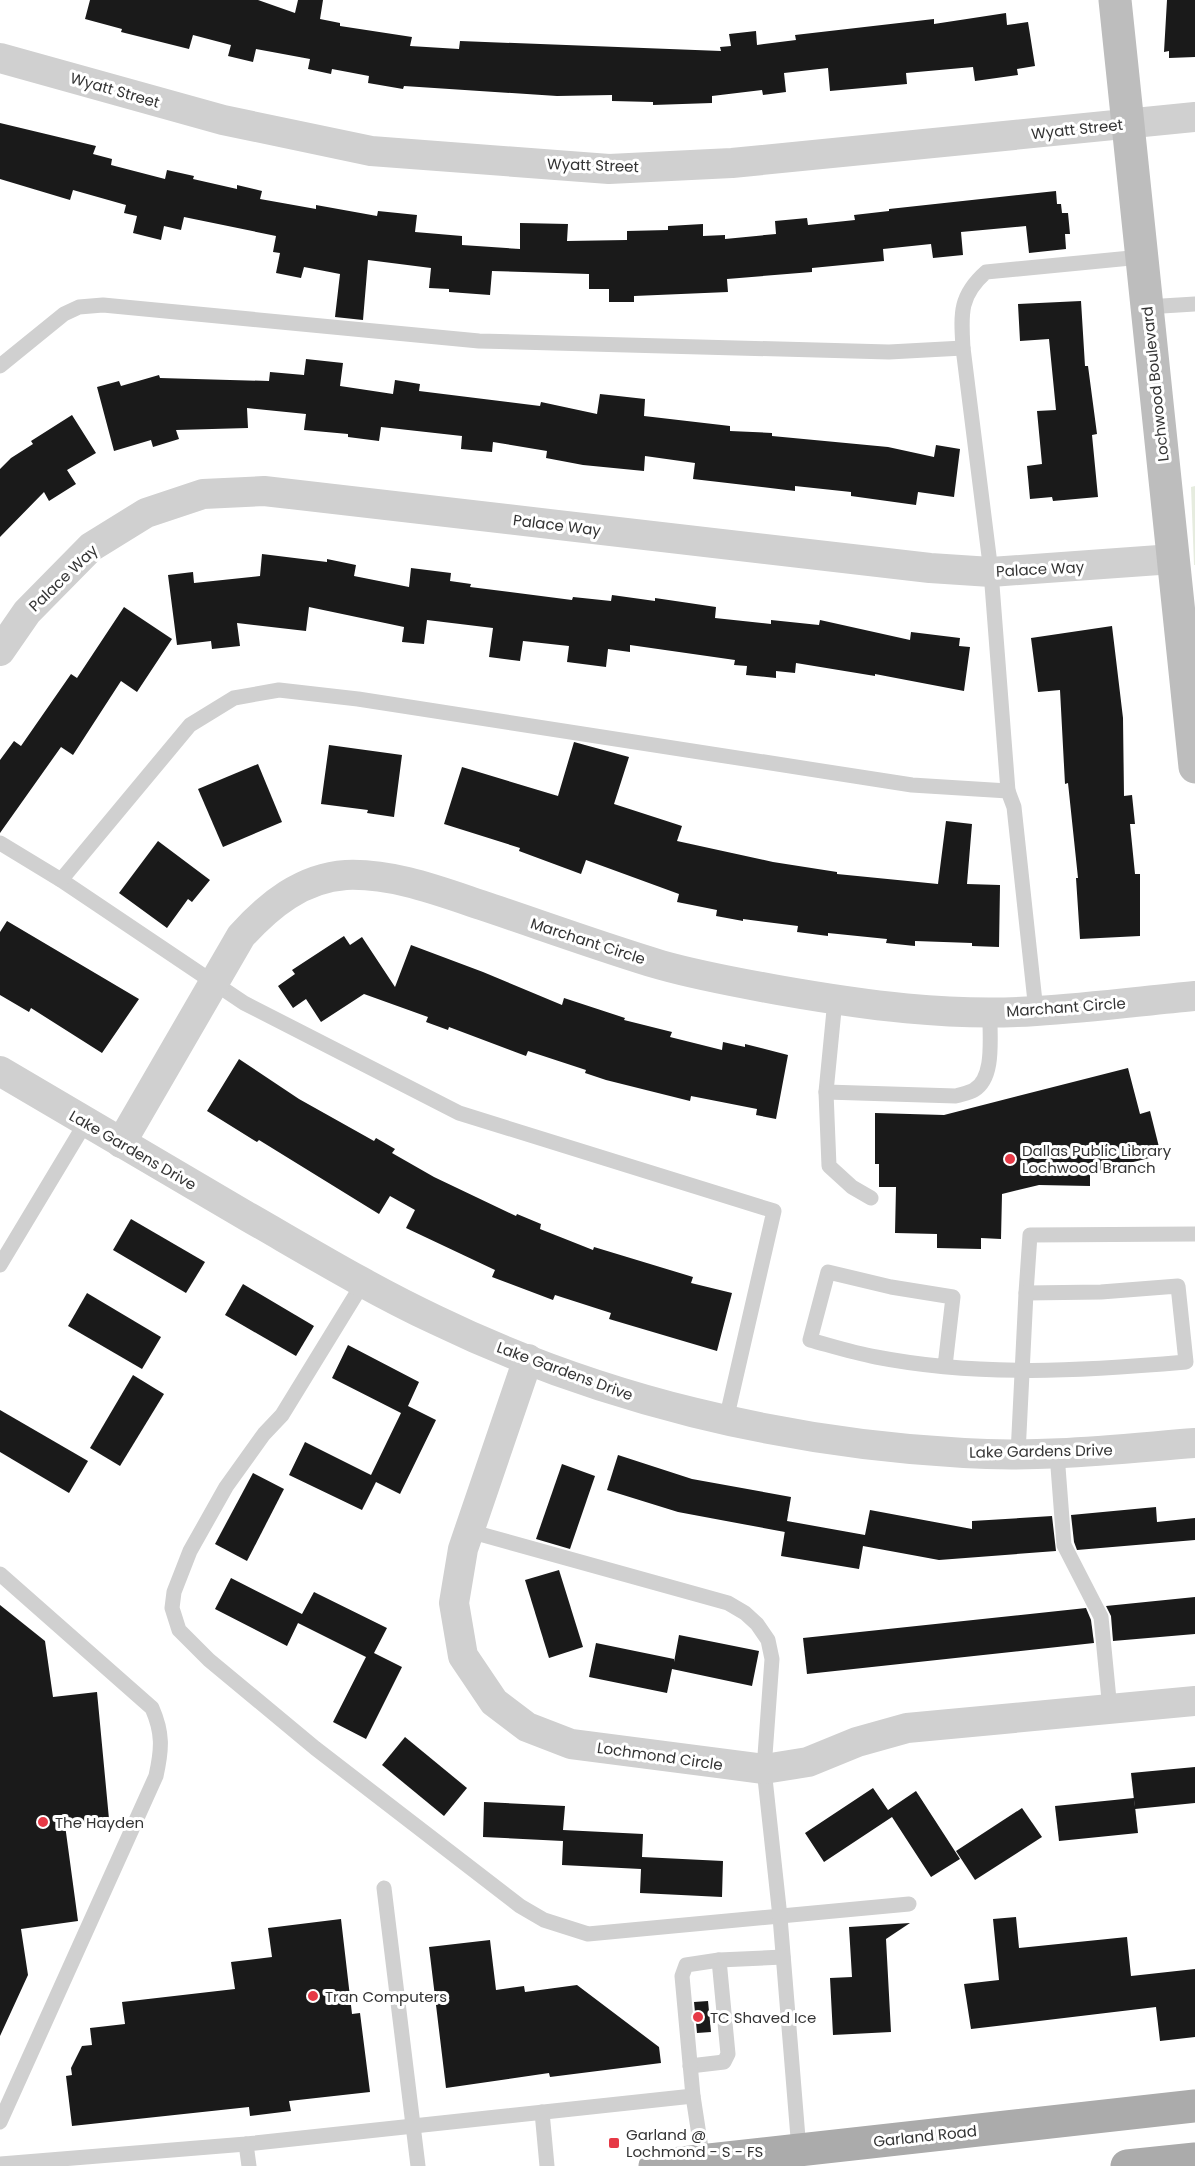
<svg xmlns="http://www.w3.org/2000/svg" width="1195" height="2166" font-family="Poppins,sans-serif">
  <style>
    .green { fill: #e6ecdf }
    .building { fill: #1a1a1a }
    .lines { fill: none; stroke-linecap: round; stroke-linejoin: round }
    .lane { stroke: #d0d0d0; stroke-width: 15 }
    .street { stroke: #d0d0d0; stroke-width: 30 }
    .secondary { stroke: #bdbdbd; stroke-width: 33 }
    .primary { stroke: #ababab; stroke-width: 33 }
    .poi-dot { fill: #e63946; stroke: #fff; stroke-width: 2 }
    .labels { text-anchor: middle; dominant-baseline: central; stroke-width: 6; stroke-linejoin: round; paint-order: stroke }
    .street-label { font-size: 15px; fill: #333; stroke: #fff }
    .poi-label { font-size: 15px; fill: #333; stroke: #fff; text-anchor: start }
  </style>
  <rect width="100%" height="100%" fill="#fff"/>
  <path class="green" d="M1195,486V565H1194L1191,487Z"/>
  <g class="building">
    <path d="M90,0H258L295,13L298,0H323L320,19L340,23V26L412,37L410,46L459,49L460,41L721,51L720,47L731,46L729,34L756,31L757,45L796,40L795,35L934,19V24L1006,13L1007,25L1028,22L1035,66L1017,69L1018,75L975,81L973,67L906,73L907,84L830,91L828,68L784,73L786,92L763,95L762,90L712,96V103L653,105V102L612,101V95L557,96L404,86L403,89L368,83L369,76L332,69L331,74L308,69L310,59L256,49L253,62L228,56L231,45L193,35L189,49L121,32L122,29L85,19Z"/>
    <path d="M1167,0H1195V57L1169,58V51L1164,52Z"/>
    <path d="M0,123L96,146L93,154L112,159L111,165L165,179L167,170L194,176L193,179L237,189V185L262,191L260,199L316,209V205L377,216L378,211L417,215L415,232L462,236V245L520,249V223L568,224L567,241L627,240V231L668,230V226L703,224V236L725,235V239L776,234L775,221L807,218L808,225L855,220L854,215L889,211V209L1056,191L1057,204H1061L1062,213H1068L1070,234H1065L1066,249L1029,253L1026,226L961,232L963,255L933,258L931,244L883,249L884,261L812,268V272L727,279L728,292L634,296V302H609V289H589V274L492,271L490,295L449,292V289L429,288L431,268L368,260L363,320L335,317L340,274L304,267L301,278L276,273L280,253L273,252L276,236L184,217L181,230L164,226L161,240L133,233L137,216L124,213L126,205L73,190L70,200L0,179Z"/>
    <path d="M1081,301L1085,366H1088L1097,434L1092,435L1098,497L1053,501L1052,497L1030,499L1027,466L1042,464L1037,411L1056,410L1049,339L1020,341L1018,304Z"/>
    <path d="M306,359L343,363L340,386L393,394L395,380L420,384L419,391L540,406L541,402L597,414L600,394L645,399L644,416L730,426V431L772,433V436L888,447L934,457L936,445L960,449L954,497L918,492L916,505L851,496V492L795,486V491L693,479L695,463L645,456L644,471L583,465L546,458L547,451L493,442L492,452L461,449L462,436L381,427L379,441L348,437V434L304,430L306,414L247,408L248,428L176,430L179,439L153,447L151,440L114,451L97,387L119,381L121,386L159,375L160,378L269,381L270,372L304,375Z"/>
    <path d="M72,415L96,453L67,470L76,484L49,501L44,492L0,537V469L11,458L33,444L31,441Z"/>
    <path d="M262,554L327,562V559L356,565L354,576L409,587L411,568L451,573L450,581L471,584L470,587L572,600L573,597L611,601L612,595L655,601V598L716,607L715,618L771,624V620L819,625L820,620L910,640L911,632L960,638L959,646L970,647L964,691L875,674V676L796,663L795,673L776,671V678L746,675L747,666L734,665L735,660L630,645V652L608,649L606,667L567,662L569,646L523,641L520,661L489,657L493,628L427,620L424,644L402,642L404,627L309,607L306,631L237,623L240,646L212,649L211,641L177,645L168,575L193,572L194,583L260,576Z"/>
    <path d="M124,607L172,639L137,692L121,681L73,755L61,747L0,833V760L14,741L21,746L71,674L77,678Z"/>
    <path d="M1112,626L1123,718L1124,796L1132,795L1135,824H1130L1135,874H1140V936L1080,939L1076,878H1078L1068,783L1065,784L1060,690L1038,692L1031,638Z"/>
    <path d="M574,742L629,757L614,804L682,826L677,841L773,862L837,872V874L938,884L946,821L972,824L967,884L1000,885L999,947L972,946V943L915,941V946L886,943L887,939L828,933V936L797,932L798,926L743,919V921L716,916L717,910L677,902L679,894L586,860L581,874L519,851L520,848L444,824L462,767L558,796Z"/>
    <path d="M329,745L402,755L394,817L367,813L368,810L321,804Z"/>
    <path d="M258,764L282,822L223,847L198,789Z"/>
    <path d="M158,841L210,880L192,902L188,899L167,928L119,893Z"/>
    <path d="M7,921L139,999L102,1053L31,1008L29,1012L0,995V932Z"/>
    <path d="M344,936L350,945L362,937L395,987L411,945L483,972L562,1005L564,998L625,1018L624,1020L672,1032L670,1037L722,1050L723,1042L745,1047V1044L788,1055L776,1119L756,1115L757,1109L691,1096L690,1101L606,1080L585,1073L586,1070L528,1051L526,1056L449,1027L448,1030L426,1022L428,1017L364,994L321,1022L306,999L293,1008L278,986L295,974L292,970Z"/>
    <path d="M239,1059L299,1099L374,1141L376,1138L395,1149L392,1153L434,1177L516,1216L517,1214L541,1224L540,1229L593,1250L594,1247L693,1277L691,1283L732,1293L717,1351L609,1319L611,1313L555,1295L553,1300L492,1277L495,1270L406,1228L415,1210L390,1196L379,1214L259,1140L257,1142L207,1111Z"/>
    <path d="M1128,1068L1140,1114L1150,1111L1161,1155L1090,1173V1186L1039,1185L1002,1194L1001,1239L981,1238V1249L937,1248V1234L895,1233L896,1187H879V1164H875V1113L944,1115Z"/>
    <path d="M131,1219L205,1262L186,1293L113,1250Z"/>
    <path d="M243,1284L314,1326L296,1356L225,1315Z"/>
    <path d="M87,1293L161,1337L142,1369L68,1326Z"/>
    <path d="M348,1345L419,1382L408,1406L436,1420L400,1494L376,1482L362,1510L289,1475L305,1442L371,1475L401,1413L332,1378Z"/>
    <path d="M133,1375L164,1394L120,1466L90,1448Z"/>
    <path d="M0,1410L88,1461L69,1493L0,1452Z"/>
    <path d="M618,1455L692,1479L791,1497L787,1521L865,1535L870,1510L972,1529V1521L1052,1516L1056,1551L939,1560L863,1546L859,1569L781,1556L786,1524L785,1532L678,1512L607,1490Z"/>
    <path d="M562,1464L595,1476L570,1549L536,1539Z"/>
    <path d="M253,1473L284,1489L247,1561L215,1544Z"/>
    <path d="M1156,1507L1157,1522L1195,1518V1540L1077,1550L1074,1542L1071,1515Z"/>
    <path d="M559,1570L583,1647L549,1658L525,1580Z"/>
    <path d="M231,1578L302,1614L314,1592L387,1628L374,1653L402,1667L366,1739L333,1722L366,1657L298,1623L287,1646L215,1609Z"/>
    <path d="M1195,1597V1634L1113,1641L1111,1616L1106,1606Z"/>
    <path d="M0,1605L45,1641L53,1697L97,1692L109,1819L65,1825L78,1921L21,1929L28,1975L0,2036Z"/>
    <path d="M1086,1608L1091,1620L1094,1643L807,1674L803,1638Z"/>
    <path d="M679,1635L759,1651L752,1686L672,1669L667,1693L589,1677L596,1643L674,1659V1662Z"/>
    <path d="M405,1737L467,1788L444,1816L382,1765Z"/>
    <path d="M1195,1767V1803L1135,1809L1131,1773Z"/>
    <path d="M873,1788L888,1810L916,1791L960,1859L931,1877L892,1817L824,1862L805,1833Z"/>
    <path d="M1134,1798L1138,1833L1059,1841L1055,1806Z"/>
    <path d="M484,1802L565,1806L563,1830L643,1834L642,1857L723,1861L722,1897L640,1893L641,1869L562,1865L563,1841L483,1837Z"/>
    <path d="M1022,1808L1042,1837L975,1880L956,1851Z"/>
    <path d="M1016,1917L1019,1948L1127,1937L1131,1976L1195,1969V2037L1160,2041L1156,2007L971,2029L964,1984L999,1980L993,1919Z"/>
    <path d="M341,1919L352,2014L360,2013L370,2092L289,2101L291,2111L250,2116L249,2107L72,2126L66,2076L72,2075L71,2068L82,2046L92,2045L90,2028L125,2024L122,2002L235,1989L231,1962L272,1957L268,1928Z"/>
    <path d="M910,1923L886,1939L891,2032L833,2035L830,1978L852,1977L849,1927Z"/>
    <path d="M490,1940L496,1990L524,1986L525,1992L577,1985L659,2047L661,2063L550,2077L549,2073L446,2088L429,1947Z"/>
    <path d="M708,2001L711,2032L697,2033L694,2002Z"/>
  </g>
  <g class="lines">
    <g class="lane">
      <path d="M1146,307L1195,304"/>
      <path d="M0,366L64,314L79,307L103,305L479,341L889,352L963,348"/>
      <path d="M1008,791L991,572L963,348C961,314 959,296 986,272L1141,257"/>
      <path d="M0,843L61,880L244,1003L459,1113L774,1211L726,1420"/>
      <path d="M61,880L190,725L234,698L279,690L358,699L912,785L1008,791L1014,807L1036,1011"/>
      <path d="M835,1000L826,1092L829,1166L852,1187L871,1198"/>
      <path d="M826,1092L956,1096C962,1094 969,1093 974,1090C996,1077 989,1034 990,1012"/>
      <path d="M0,1265L86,1122"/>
      <path d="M363,1283L282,1415L264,1434L226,1487L190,1551L174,1592L172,1608L179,1630L209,1660L315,1748L520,1906L544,1920L588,1934L909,1904"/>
      <path d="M945,1366L953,1297L891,1287L828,1272L810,1340C832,1346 854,1353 876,1357C979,1377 1083,1371 1186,1362L1178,1286L1101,1292L1026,1293L1030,1235L1195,1234"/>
      <path d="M1018,1454L1026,1293"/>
      <path d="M1057,1454L1064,1545L1101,1617L1110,1710"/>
      <path d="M469,1531L728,1603L745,1613L757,1624L768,1640L772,1659L764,1769L780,1917L799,2150"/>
      <path d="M0,1574L152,1708C163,1733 162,1749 156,1776L0,2122"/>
      <path d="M384,1888L418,2166"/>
      <path d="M690,2066L724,2062L728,2054L719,1960"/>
      <path d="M542,2112L547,2166"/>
      <path d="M246,2144L249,2166"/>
      <path d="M703,2161L693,2096L682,1976L686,1965L719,1960L783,1957"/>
      <path d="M0,2164L246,2144L693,2096"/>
    </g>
    <g class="street">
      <path d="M0,58L223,120L371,151L609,169L732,163L1195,117"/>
      <path d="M0,651L27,612L91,547L146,513L203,494L264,491L930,568L991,572L1173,559"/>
      <path d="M0,1071C83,1120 166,1169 250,1218C311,1253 372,1290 436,1320C599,1399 783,1443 964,1453C1041,1458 1118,1449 1195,1443"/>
      <path d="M121,1143L241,936C269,905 302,878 346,875C392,873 439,891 481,905C541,925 601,947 661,965C700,976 739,983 778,990C863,1005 950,1017 1036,1011C1089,1008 1142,1001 1195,996"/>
      <path d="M528,1359L463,1549L454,1603L463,1656L494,1702L527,1727L571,1744L764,1769L808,1762L857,1742L907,1728L1195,1701"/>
    </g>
    <path class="secondary" d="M1115,0L1195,767"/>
    <g class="primary">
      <path d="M655,2166L1195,2106"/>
      <path d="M1127,2166L1195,2159"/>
    </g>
  </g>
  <g class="poi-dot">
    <circle cx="1010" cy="1159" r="6"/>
    <circle cx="43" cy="1822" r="6"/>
    <circle cx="313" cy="1996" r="6"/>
    <circle cx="698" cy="2017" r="6"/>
    <rect x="608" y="2137" width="12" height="12" rx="3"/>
  </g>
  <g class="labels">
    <g class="street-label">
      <text transform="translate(115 90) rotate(16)">Wyatt Street</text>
      <text transform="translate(1077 129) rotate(-6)">Wyatt Street</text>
      <text transform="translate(593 165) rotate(2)">Wyatt Street</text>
      <text transform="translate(1155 384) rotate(-96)">Lochwood Boulevard</text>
      <text transform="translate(557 525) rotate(7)">Palace Way</text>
      <text transform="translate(1040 569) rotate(-3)">Palace Way</text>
      <text transform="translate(63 578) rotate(-44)">Palace Way</text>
      <text transform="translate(588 941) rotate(18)">Marchant Circle</text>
      <text transform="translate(1066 1007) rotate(-4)">Marchant Circle</text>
      <text transform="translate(133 1150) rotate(30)">Lake Gardens Drive</text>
      <text transform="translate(565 1371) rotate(20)">Lake Gardens Drive</text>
      <text transform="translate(1041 1451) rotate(-1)">Lake Gardens Drive</text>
      <text transform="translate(660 1756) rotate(8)">Lochmond Circle</text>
      <text transform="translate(925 2136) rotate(-6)">Garland Road</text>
    </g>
    <g class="poi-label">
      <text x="1022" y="1150">Dallas Public Library<tspan x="1022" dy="17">Lochwood Branch</tspan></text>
      <text x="55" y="1822">The Hayden</text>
      <text x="325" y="1996">Tran Computers</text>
      <text x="710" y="2017">TC Shaved Ice</text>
      <text x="626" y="2134">Garland @<tspan x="626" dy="17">Lochmond - S - FS</tspan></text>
    </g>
  </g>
</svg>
